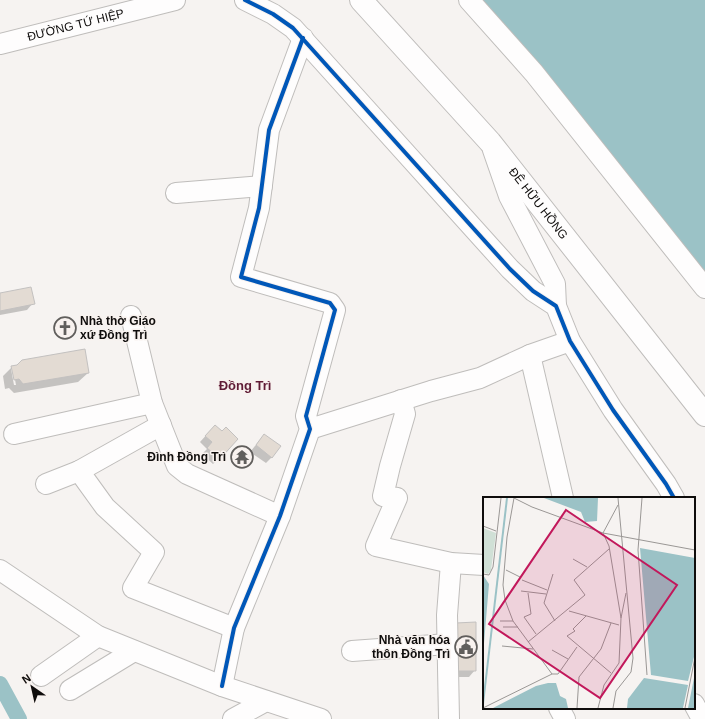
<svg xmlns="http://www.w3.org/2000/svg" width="705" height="719" font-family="Helvetica,sans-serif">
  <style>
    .water { fill: #9bc2c6 }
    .shadow { fill: #0003; fill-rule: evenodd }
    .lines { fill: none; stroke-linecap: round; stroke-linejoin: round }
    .canal { stroke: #9bc2c6; stroke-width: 16 }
    .building { fill: #e3dbd3; stroke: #c3c1c0 }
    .minor-casing { stroke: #bfbdbb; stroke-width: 22 }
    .major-casing { stroke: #bfbdbb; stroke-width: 24 }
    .minor { stroke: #fefdfd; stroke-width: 20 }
    .major { stroke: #fefdfd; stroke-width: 22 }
    .cycleway-casing { stroke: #f8f2ef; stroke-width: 6 }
    .cycleway { stroke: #0057b8; stroke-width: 4 }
    .labels { text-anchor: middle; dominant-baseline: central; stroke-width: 3; stroke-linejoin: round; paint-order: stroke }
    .street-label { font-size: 12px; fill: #0f0d0c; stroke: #f8f2ef }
    .poi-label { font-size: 12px; font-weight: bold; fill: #0f0d0c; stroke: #f8f2ef; text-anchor: end }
    .neighbourhood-label { font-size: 13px; font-weight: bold; fill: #5f1c36; stroke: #f8f2ef }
    .inset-river { fill: none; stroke: #9bc2c6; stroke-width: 2 }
    .inset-road { fill: none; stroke: #9a9795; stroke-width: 1 }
    .view { fill: #c2185b; fill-opacity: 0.15; stroke: #c2185b; stroke-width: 2 }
    .inset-edge { fill: none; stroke: #0f0d0c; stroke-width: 2 }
  </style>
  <rect width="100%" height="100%" fill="#f6f3f1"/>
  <path class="water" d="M480,0H705V279Z"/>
  <g class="shadow">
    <path d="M0,294L33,303L27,310L0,315Z"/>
    <path d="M12,367L88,373L78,382L14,393L9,388L5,389L3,376ZM11,369H13L16,385H14Z"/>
    <path d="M209,432H222L219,458L213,464L202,454L207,449L200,442Z"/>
    <path d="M264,435L272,457L266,463L250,452Z"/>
    <path d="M450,630L475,670L469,677H450Z"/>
  </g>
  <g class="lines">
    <path class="canal" d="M0,684L19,719"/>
  </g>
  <g class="building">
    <path d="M31,287L35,304L0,311V293Z"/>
    <path d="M85,349L89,373L23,384L19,379L14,380L11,366L17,365L22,360Z"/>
    <path d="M215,425L222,431L226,427L238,439L220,459L207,448L212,442L205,436Z"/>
    <path d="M264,434L281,446L272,458L256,445Z"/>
    <path d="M476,622V671H456V623Z"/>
  </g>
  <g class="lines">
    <g class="minor-casing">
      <g id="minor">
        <path d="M245,0L273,14L293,28L510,269L533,291L556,306L570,341L613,410L666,484L674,498"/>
        <path d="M469,0L534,73L705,288"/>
        <path id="s1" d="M0,44L175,0"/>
        <path d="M493,150L509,196L555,284L556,306"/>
        <path d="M176,193L262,186"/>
        <path d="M131,316L152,403L177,466L187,474L280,516"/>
        <path d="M530,355L563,498"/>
        <path d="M401,400L405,414L390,466L383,496L397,498L376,546L451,563L484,565"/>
        <path d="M310,429L431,391L480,378L530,355L570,341"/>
        <path d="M14,434L152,403"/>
        <path d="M79,471L105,507L154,552L133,588L234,628"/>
        <path d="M46,484L79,471L161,425"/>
        <path d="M0,570L98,636L222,686L321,719"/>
        <path d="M352,651L448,644"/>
        <path d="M41,676L98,636"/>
        <path d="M222,686L234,628L280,516L310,429L306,416L335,310L330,303L241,277L259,208L269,130L303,38"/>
        <path d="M70,690L134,651"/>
        <path d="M694,704L702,719"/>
        <path d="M559,708L565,719"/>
        <path d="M233,719L266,701"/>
        <path d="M449,719L447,615L451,563"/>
      </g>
    </g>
    <g class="major-casing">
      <g id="major">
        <path id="s2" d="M361,0L490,142L705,415"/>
      </g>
    </g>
    <use href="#minor" class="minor"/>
    <use href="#major" class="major"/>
    <g class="cycleway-casing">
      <g id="cycleway">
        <path d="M245,0L273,14L293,28L510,269L533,291L556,306L570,341L613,410L666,484L674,498"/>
        <path d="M222,686L234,628L280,516L310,429L306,416L335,310L330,303L241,277L259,208L269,130L303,38"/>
      </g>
    </g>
    <use href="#cycleway" class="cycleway"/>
  </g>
  <defs>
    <g id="church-ring" transform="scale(1.15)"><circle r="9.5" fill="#f8f2ef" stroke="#605e5c" stroke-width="1.5"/><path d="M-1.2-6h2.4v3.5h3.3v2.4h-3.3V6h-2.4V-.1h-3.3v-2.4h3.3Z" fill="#605e5c"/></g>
    <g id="temple-ring" transform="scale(1.15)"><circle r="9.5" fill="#f8f2ef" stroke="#605e5c" stroke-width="1.5"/><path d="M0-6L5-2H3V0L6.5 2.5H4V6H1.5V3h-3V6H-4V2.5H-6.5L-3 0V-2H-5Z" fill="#605e5c"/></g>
    <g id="civic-ring" transform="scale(1.15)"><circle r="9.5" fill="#f8f2ef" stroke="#605e5c" stroke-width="1.5"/><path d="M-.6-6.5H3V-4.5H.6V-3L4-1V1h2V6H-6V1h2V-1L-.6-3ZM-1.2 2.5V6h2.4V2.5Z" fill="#605e5c"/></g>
  </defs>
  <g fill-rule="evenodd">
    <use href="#church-ring" x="65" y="328"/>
    <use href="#temple-ring" x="242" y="457"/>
    <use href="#civic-ring" x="466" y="647"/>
  </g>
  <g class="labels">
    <g class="street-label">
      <text stroke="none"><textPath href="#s1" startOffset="78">ĐƯỜNG TỨ HIỆP</textPath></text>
      <text stroke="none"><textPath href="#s2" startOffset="270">ĐÊ HỮU HỒNG</textPath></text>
    </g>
    <g class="poi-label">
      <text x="80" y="321" text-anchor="start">Nhà thờ Giáo<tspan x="80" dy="14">xứ Đồng Trì</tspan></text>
      <text x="226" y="457">Đình Đồng Trì</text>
      <text x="450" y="640">Nhà văn hóa<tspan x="450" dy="14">thôn Đồng Trì</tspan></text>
    </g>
    <g class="neighbourhood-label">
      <text x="245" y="385">Đồng Trì</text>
    </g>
  </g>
  <g transform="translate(483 497)">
    <rect width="212" height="212" fill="#f6f3f1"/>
    <path d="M0,31L13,36L8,73L5,77L0,75Z" fill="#d0e0d6"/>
    <path d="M61,1H115L114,24L102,25L98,15ZM157,51L212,61V156L205,184L168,178ZM0,78L6,87L0,158ZM212,176V211H205ZM161,181L205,188L200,211H144L145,202ZM65,186H73L77,199L83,202L85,211H10L53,189Z" fill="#9bc2c6"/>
    <path class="inset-river" d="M0,207L24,1"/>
    <path class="inset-road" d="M31,1L24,40L20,88L22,103L30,124L69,177M31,1L49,10L120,36L212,53M159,1L155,53L164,178M0,29L13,34M90,62L104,70M23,73L37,80M0,77L6,78L10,70L18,1M70,77L61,106L72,124M39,83L64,93M38,94L63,97M45,96L48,117L41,120L53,137M86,114L136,128M103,119L90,132L92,134L84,139L128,176M138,121L143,96M17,124H30M20,130H35M45,145L102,98L91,83L126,52M19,149L50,152M69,153L85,162M0,211L69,177H75L94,150M94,211L96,180L118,152L128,126M115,211L121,188L136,166L138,121L126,49L120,36L135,8M130,211L133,194L148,175L150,161L135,1M202,211L212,160"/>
    <path class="view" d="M83,13L194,88L117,201L6,127Z"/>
    <rect width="212" height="212" class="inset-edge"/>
  </g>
  <g transform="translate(32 687) rotate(326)" stroke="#f8f2ef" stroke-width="3" paint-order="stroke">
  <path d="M0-3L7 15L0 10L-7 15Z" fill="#0f0d0c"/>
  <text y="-6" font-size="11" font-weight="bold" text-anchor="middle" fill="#0f0d0c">N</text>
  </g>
</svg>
